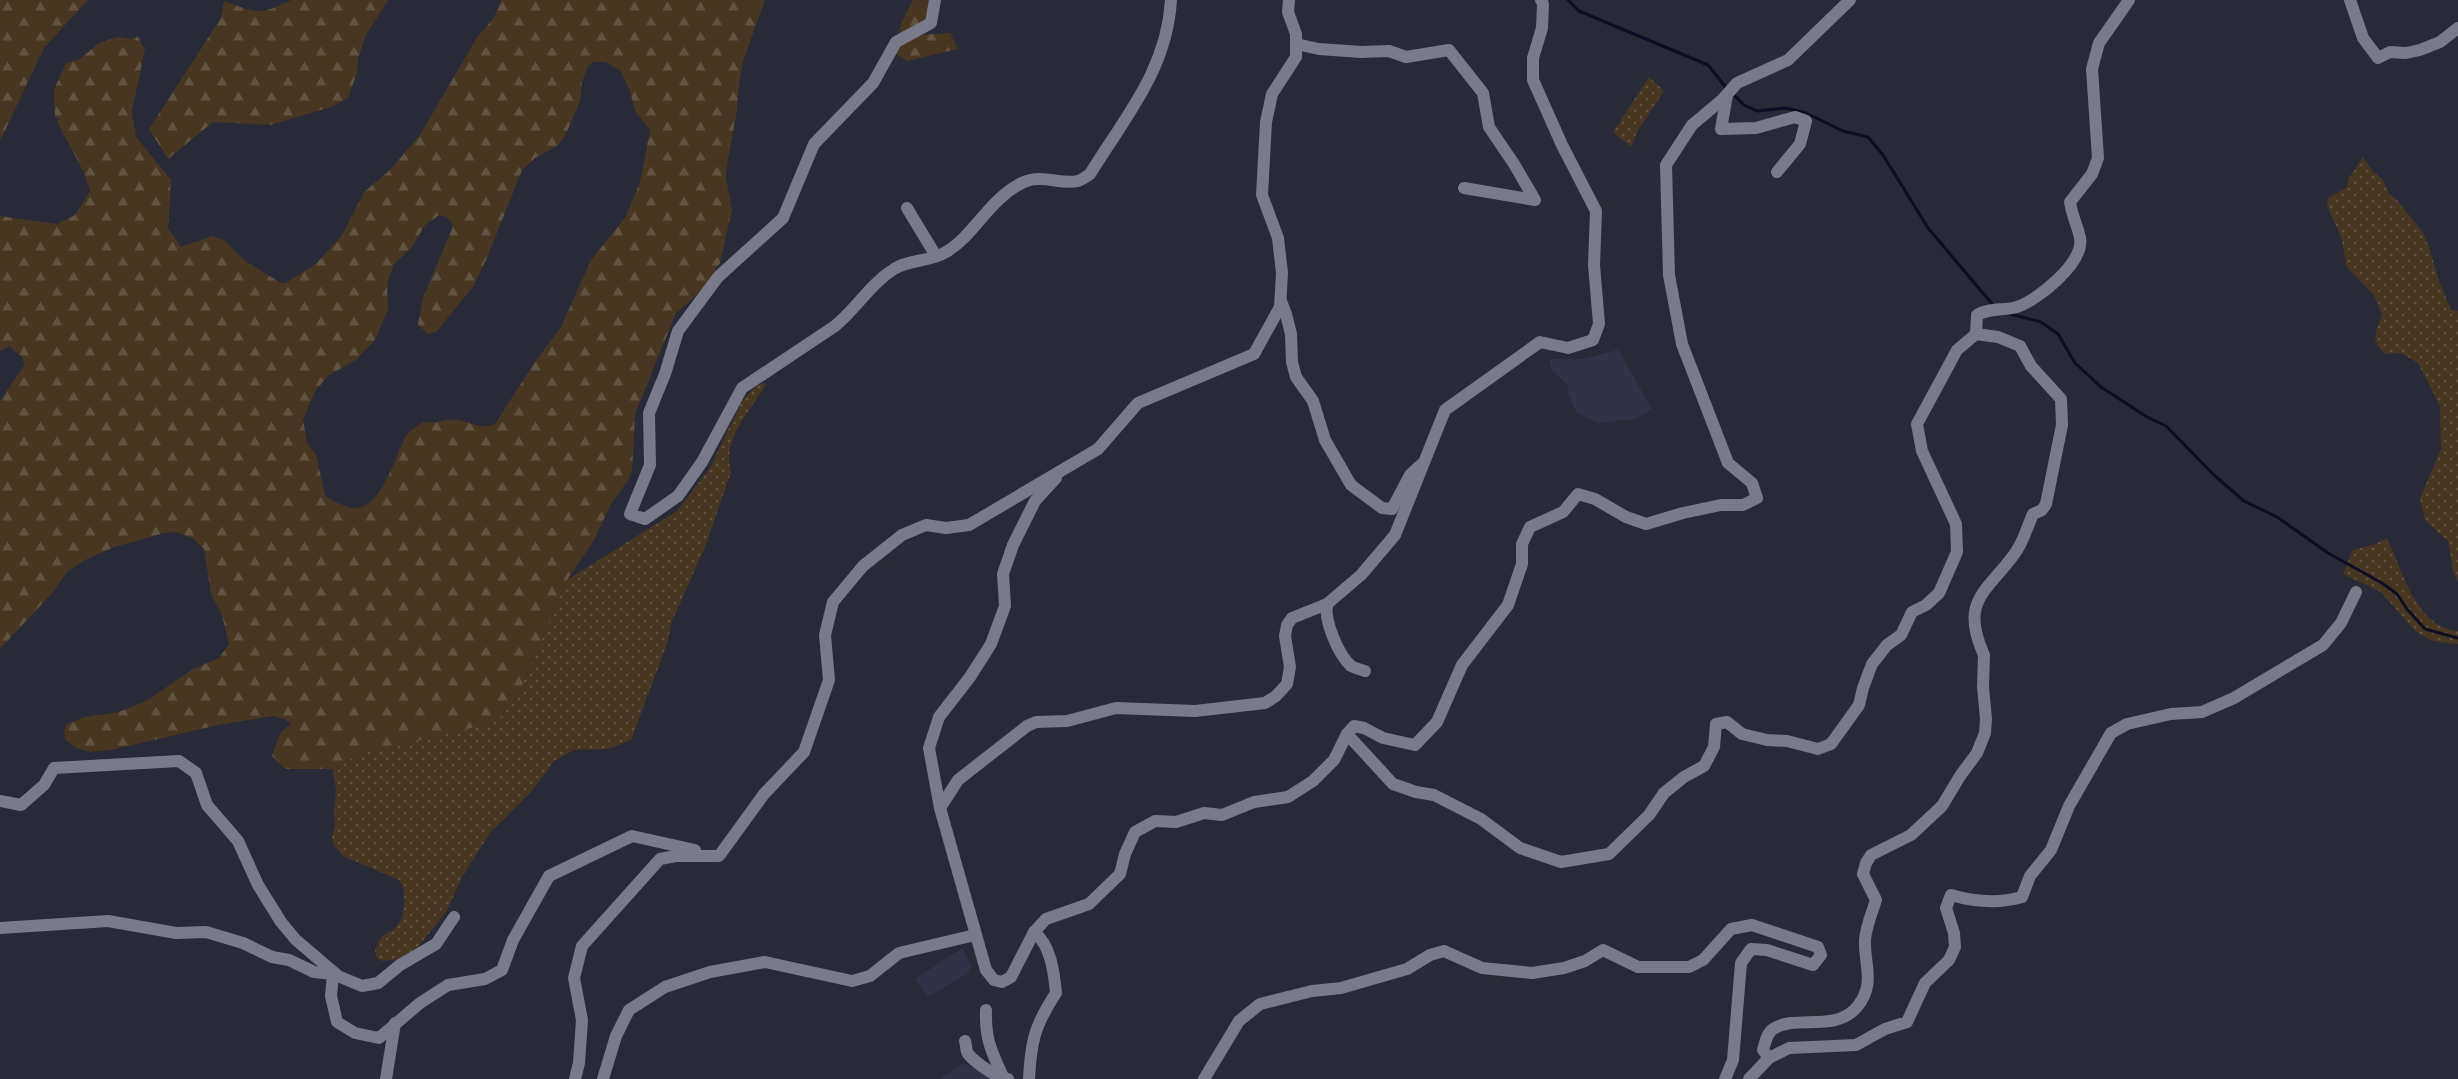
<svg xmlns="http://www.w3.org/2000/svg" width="2458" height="1079" font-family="'Sofia Sans Condensed',sans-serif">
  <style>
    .built { fill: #313246 }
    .grass { fill: url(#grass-dots) }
    .forest { fill: url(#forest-firs); fill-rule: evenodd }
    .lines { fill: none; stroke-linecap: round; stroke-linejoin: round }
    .stream { stroke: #0e0d24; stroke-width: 3 }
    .street { stroke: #797a8a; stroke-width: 12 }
  </style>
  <defs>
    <pattern id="grass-dots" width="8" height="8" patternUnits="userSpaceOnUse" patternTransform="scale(1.5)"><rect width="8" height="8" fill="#473622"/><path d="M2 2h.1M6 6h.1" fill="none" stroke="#615342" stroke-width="1.8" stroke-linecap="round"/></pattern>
    <pattern id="forest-firs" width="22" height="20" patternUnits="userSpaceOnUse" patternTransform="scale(1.5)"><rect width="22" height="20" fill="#473622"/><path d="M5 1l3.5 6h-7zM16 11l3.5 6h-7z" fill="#615342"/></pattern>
  </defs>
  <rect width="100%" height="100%" fill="#292a37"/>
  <g class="built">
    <path d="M1618,350L1652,409L1635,419L1598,423L1577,413L1569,396L1567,384L1552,371L1549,359H1582Z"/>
    <path d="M962,948L972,966L966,974L928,997L915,979Z"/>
    <path d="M964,1063L994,1079H940Z"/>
  </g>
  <g class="grass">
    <path d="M1649,77L1664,91L1637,132L1631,147L1613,132Z"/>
    <path d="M2363,157L2372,170L2383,180L2389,194L2397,200L2423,233L2429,247L2439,281L2451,310L2458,311V582L2453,571L2448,541L2425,520L2420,498L2441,449L2440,406L2418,363L2401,353L2386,354C2369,340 2376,333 2382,314L2374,295L2346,266L2342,239L2327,206L2328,198L2346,188L2349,178Z"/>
    <path d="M765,383L766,384C751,411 721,439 731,472L705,547L672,621L667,644L631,740L608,749L574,750L554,761L532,791L490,833L463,875L446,912L418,947L400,959L383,961L377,959L375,950C377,946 379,940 382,937C386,933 393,931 397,926C406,915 407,891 399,880L343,856L334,845L332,838L335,824L334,812L336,791L333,769L372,747L383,750L393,744L407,743L516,699L567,580L677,511L710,468L742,401L757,385Z"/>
    <path d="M2387,538C2403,571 2416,628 2458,631V644L2433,641L2416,632L2381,592L2343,574L2353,550L2376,544Z"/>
  </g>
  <g class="forest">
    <path d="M0,0H88L44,48L0,141Z"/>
    <path d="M291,0H388L366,35L358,59L357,73L348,98L331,107L270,125L213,122L168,159L149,129L221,18L224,1C257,13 259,16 291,0Z"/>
    <path d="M501,0H765L743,61L738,91L737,110L727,165L726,178L732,210L720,263L701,291L676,313L635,414L632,472L628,480L611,504L594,540L567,580L516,699L500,718L488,724L407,743L393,744L383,750L372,747L333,769H285L272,756L281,732L291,724L284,719L273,716L218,725L111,750L90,752L76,748L65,739L64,731L67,724L85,717L119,712L148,700L193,669L219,658L229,644L222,615L211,594L204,549L192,538L176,532L164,533L114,547L85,560L67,572L53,592L0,649V401L25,364L22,357L9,346L0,351V216L57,224L75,215L90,191C84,166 67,145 57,120H60L55,116L54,90L66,63L80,59L99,43L118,37L130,39L138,37L145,49L132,111L136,137L171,180L168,228L181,247L213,236L226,242L245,261L281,283H286L317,263L342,235L364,192L391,169L420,135L478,36L494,18ZM594,62H605L620,70L630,91L635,111L650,130L640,182L625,218L591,260L561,327L535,362L495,424C479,430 472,422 457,420C445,418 435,425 423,422C417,427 408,431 405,438C394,457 379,521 345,506C338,503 330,501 325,495L316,455L307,443L303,419L316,390L329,375L356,360L375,340L388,310L387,284L394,264L412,247L425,225L439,215L447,217L452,224V229L423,298L418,323L419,326L429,334L437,331L472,288L487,258L522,170L535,158L557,146L565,136L580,101L582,82L588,66Z"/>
    <path d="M913,0H931L930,15L918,35L950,33L958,49L907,61L896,54L901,23Z"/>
  </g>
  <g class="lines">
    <g class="stream">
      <path d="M1568,0L1579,11L1708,65L1728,90"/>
      <path d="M1733,94L1744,105L1757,111L1786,108L1806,113L1843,131L1868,137L1883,155L1928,228L1993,305"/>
      <path d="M2006,313L2041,322L2058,334L2075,363L2101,387L2147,417L2166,426L2214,475L2244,501L2277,517L2328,553L2382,583L2397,594L2407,609L2425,629L2458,638"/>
    </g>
    <g class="street">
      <path d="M935,0L931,23L896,42L873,83L814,144L783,218L718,277L678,331L665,374L649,413L650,465L630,514L645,519L678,496L702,462L742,388L835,326C857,308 870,284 894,269C909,259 931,262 946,252C975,235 989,198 1024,182C1042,174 1061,185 1078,181C1082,180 1087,176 1090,174C1125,117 1167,70 1171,0"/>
      <path d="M2350,0L2363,38L2378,58L2390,52L2406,53L2420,50L2440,42L2458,28"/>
      <path d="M1296,44L1319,49L1361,52L1389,51L1406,57L1449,50L1483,93L1489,127L1514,164L1535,200L1464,188"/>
      <path d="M1727,95L1721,129L1756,128L1795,117L1806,121L1800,144L1777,172"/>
      <path d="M907,208L936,256"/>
      <path d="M1281,301L1286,314L1291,334L1292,362L1296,377L1313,401L1325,440L1351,485L1382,508L1392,509L1410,475L1422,464"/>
      <path d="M1976,334L1977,315C1992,307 2003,311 2017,307C2038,300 2085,262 2080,238C2078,227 2072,216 2070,202L2092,174L2098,158L2092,69L2099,43L2129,0"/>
      <path d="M1327,604C1324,621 1338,654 1351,666C1355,668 1361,670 1365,671"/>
      <path d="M1347,734L1393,784L1416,792L1434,795L1481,819L1520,848L1561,862L1609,854L1649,815L1664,793L1684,777L1704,766L1714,747L1716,724L1727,722L1742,734L1767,740L1787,741L1818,749L1831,744L1859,705L1863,688L1872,664L1887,645L1901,635L1912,612L1926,605L1939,593L1957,552L1956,524L1922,451L1917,424L1957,350L1976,334L1998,337L2020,346L2031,366L2061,399L2062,425L2046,504L2042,510L2033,514C2027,527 2023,544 2013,556C1985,593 1960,602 1984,655L1983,687L1986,719L1985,733L1977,753L1960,776L1942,806L1911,835L1871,855L1866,863L1863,874L1876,900C1872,913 1866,926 1865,940C1864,965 1876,984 1857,1007C1835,1033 1795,1014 1773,1029C1767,1033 1765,1043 1763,1050L1769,1058"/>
      <path d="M0,801L21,805L44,785L54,768L179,761L196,773L207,805L238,841L258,885L281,922L296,940L336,974"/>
      <path d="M940,808L929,748L939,717L970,677L991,644L1005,606L1003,574L1013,545L1035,501L1056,478"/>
      <path d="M0,928L108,921L176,933L206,932L243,943L272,957L289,960L314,972L333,974L362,986L378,983L400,965L436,944L454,917"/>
      <path d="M1034,932L1046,919L1089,904L1120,874L1125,854L1135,832L1155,821L1176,822L1204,813L1222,815L1254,802L1288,797L1313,781L1334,760L1347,734L1354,726L1364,728L1383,738L1415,745L1437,722L1462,665L1508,605L1522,564V544L1530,527L1563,512L1578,494L1595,499L1626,517L1646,524L1683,513L1721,505H1743L1757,498L1752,483L1728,463L1682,344L1669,275L1666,165L1692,125L1723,99L1737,83L1788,60L1850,0"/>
      <path d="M333,974L331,996L337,1022L355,1033L379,1038L420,1003L448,985L485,979L502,970L513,940L549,876L632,836L695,850"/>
      <path d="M986,1010C985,1041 992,1052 1004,1079"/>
      <path d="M965,1041C967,1046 965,1051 969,1055C976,1063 997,1078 1008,1079"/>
      <path d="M386,1079L395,1023"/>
      <path d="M575,1079L579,1063L582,1020L574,978L582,946L660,859L676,856H719L764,794L804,752L829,680L825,635L833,602L863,566L902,535L926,525L946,528L969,525L1098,449L1138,403L1254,354L1280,307L1282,273L1278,238L1262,195L1266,122L1272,94L1296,57V34L1288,12L1289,0"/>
      <path d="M603,1079L616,1036L629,1010L665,987L710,972L765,962L852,981L870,976L899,953L975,935"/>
      <path d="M1029,1079C1031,1040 1035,1025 1056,993C1054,973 1051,945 1034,932L1011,977L1002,982L994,980L986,970L940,808L958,780L1027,726L1036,722L1067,721L1116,708L1195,711L1265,703L1276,696L1287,684L1290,667L1285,636L1287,625L1292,618L1327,604L1361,575L1395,535L1445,410L1540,342L1568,348L1593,340L1599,324L1594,265L1596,211L1562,145L1533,80V58L1542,28L1543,4L1541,0"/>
      <path d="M1204,1079L1239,1021L1260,1004L1312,991L1341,988L1407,969L1430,955L1444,951L1482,968L1532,973L1564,968L1585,961L1603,950L1638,967H1689L1703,960L1731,929L1752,925L1818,947L1821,955L1813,965L1767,950L1751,949L1741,963L1733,1060L1725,1079"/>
      <path d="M1749,1079L1769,1058L1789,1048L1856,1045L1885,1029L1907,1022L1925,983L1949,960L1955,947L1954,933L1946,908L1951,895C1975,902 1998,904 2022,897L2030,876L2051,850L2069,806L2111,733L2127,724L2171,714L2202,712L2234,698L2323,645L2341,623L2356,592"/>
    </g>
  </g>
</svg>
